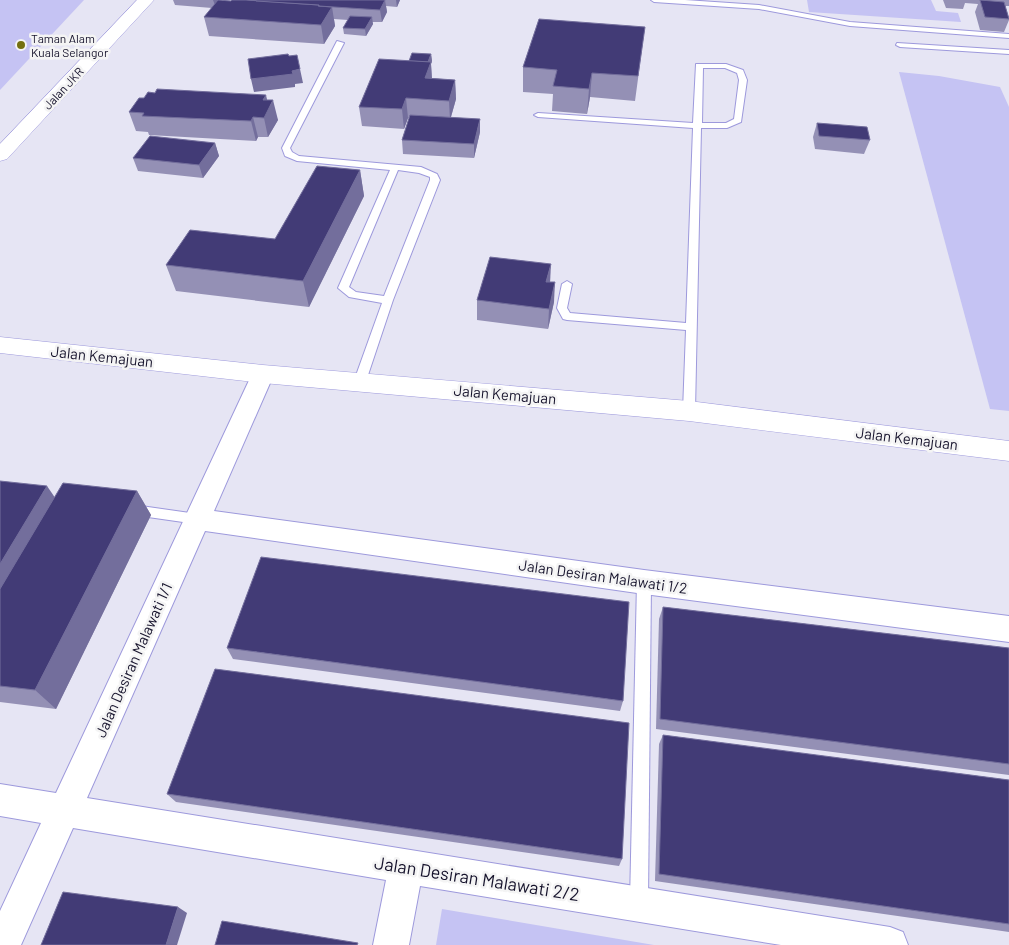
<svg xmlns="http://www.w3.org/2000/svg" width="1009" height="945" font-family="Barlow,sans-serif">
  <style>
    .green { fill: #c5c3f3 }
    .lines { fill: none; stroke-linecap: round; stroke-linejoin: round }
    .lane-casing { stroke: #9d99dc; stroke-width: 2 }
    .street-casing { stroke: #9d99dc; stroke-width: 2 }
    .secondary-casing { stroke: #9d99dc; stroke-width: 1 }
    .lane { fill: #fff; fill-rule: evenodd }
    .street { fill: #fff; fill-rule: evenodd }
    .secondary { fill: #fff; fill-rule: evenodd }
    .wall { fill: #9490b5 }
    .shaded-wall { fill: #736e9c }
    .building { fill: #423b76; stroke: #736e9c }
    .poi-dot { fill: #746f10; stroke: #f4f4f4; stroke-width: 2 }
    .labels { text-anchor: middle; dominant-baseline: central; stroke-width: 5; stroke-linejoin: round; paint-order: stroke }
    .far-poi-label { font-size: 12px; fill: #16132c; stroke: #f4f4f4; text-anchor: start }
    .far-street-label { font-size: 12px; fill: #16132c; stroke: #f4f4f4 }
    .street-label { font-size: 15px; fill: #16132c; stroke: #f4f4f4 }
    .near-street-label { font-size: 18px; fill: #16132c; stroke: #f4f4f4 }
  </style>
  <rect width="100%" height="100%" fill="#e6e5f4"/>
  <g class="green">
    <path d="M0,0H84L0,90Z"/>
    <path d="M807,0H931L936,11L958,13L961,22L809,12Z"/>
    <path d="M899,72L939,76L1000,87L1009,107V411L990,409Z"/>
    <path d="M442,909L654,945H436Z"/>
  </g>
  <g class="lines">
    <g class="lane-casing">
      <g id="lane">
        <path d="M651,0H685L759,5L850,22L1009,34V38L850,26L759,9L654,2Z"/>
        <path d="M337,41L344,43L290,148L292,152L299,156L421,167L437,174L440,180L393,300L366,381L360,385L354,381L382,303L349,297L338,288L390,170L297,161L285,156L282,148ZM398,170L419,173L430,177V180L384,296L356,292L349,287Z"/>
        <path d="M897,43L1009,50V54L900,47L896,45Z"/>
        <path d="M696,64H726L743,70L747,80L741,122L727,128H701L695,411L689,415L683,411L686,330L567,320L563,319L557,308L562,284L567,281L572,284L567,308L570,313L686,323L693,128L538,117L534,115L538,113L693,123ZM703,68H725L737,73L739,80L734,119L726,123H702Z"/>
        <path d="M134,505L197,514L202,515L204,519L202,523L197,524L134,515L129,514L128,510L129,506Z"/>
        <path d="M644,576L649,578L651,582L648,902L645,908L639,911L633,908L630,902L637,582L639,578Z"/>
      </g>
    </g>
    <g class="street-casing">
      <path id="street" d="M263,366L271,368L274,374L214,511L644,570L1009,616V642L644,594L205,531L87,798L890,927L903,932L908,945H781L420,886L409,945H373L386,880L73,828L21,945H0V911L41,823L0,816V784L56,793L252,374L255,368Z"/>
    </g>
    <g class="secondary-casing">
      <g id="secondary">
        <path d="M137,0H154L7,159L0,161V144Z"/>
        <path d="M0,337L263,365L689,401L1009,441V461L689,421L263,383L0,353Z"/>
      </g>
    </g>
    <use href="#lane" class="lane"/>
    <use href="#street" class="street"/>
    <use href="#secondary" class="secondary"/>
  </g>
  <g class="wall">
    <path d="M173,0H222L221,1H231L256,0H400L397,7L386,6L387,12L382,22H372L373,24L366,36L344,34L343,28L348,20L334,19L335,26L324,44L209,36L204,17L212,8L175,5Z"/>
    <path d="M943,0H1009V6H1005L1009,18V20L1004,32L980,30L975,12L978,4L965,3L963,9L946,8Z"/>
    <path d="M645,27L635,101L590,97L587,114L552,111L553,94L523,92V67Z"/>
    <path d="M431,54L432,61L431,64L432,78L455,80L456,99L451,117L480,132L474,158L403,154L402,140L409,118H408L404,129L362,126L359,107L409,61Z"/>
    <path d="M267,100L278,120L268,137H258L256,141L149,135L148,132L136,131L129,112Z"/>
    <path d="M817,123L870,140L864,154L815,149L813,137Z"/>
    <path d="M215,143L219,156L203,178L138,171L133,158Z"/>
    <path d="M360,170L364,196L309,307L176,291L166,265L275,239Z"/>
    <path d="M550,282L554,302L548,329L477,320V300Z"/>
    <path d="M0,481L54,497L137,491L151,515L56,709L0,702Z"/>
    <path d="M663,607L1009,648V775L656,729L659,619Z"/>
    <path d="M227,648L623,701L620,711L233,659Z"/>
    <path d="M663,735L1009,780V932L655,881L659,744Z"/>
    <path d="M167,794L622,859L619,866L176,802Z"/>
  </g>
  <g class="shaded-wall">
    <path d="M213,0H222L216,8Z"/>
    <path d="M385,0L387,12L382,22L380,10Z"/>
    <path d="M396,0H400L397,7Z"/>
    <path d="M332,7L335,26L324,44L321,25Z"/>
    <path d="M372,17L373,24L366,36L365,29Z"/>
    <path d="M431,54L432,61L431,64L432,81L425,78L426,67Z"/>
    <path d="M300,69L303,83L295,84V87L254,92L251,79Z"/>
    <path d="M592,73L590,97L587,114L589,89Z"/>
    <path d="M455,80L456,99L450,120L449,101Z"/>
    <path d="M266,95L269,108L273,100L278,120L268,137L264,118L263,100Z"/>
    <path d="M406,98L408,118L404,129L402,109Z"/>
    <path d="M253,117L258,137L256,141L251,121Z"/>
    <path d="M480,119V132L474,158V144Z"/>
    <path d="M215,143L219,156L203,178L199,165Z"/>
    <path d="M360,170L364,196L309,307L303,281Z"/>
    <path d="M551,264L550,284L546,282Z"/>
    <path d="M555,282L554,302L548,329L549,309Z"/>
    <path d="M47,486L60,505L0,609V564Z"/>
    <path d="M137,491L151,515L56,709L35,690Z"/>
    <path d="M178,907L187,913L177,945H166Z"/>
  </g>
  <g class="building">
    <path d="M218,0L231,1L232,0H246L319,5L318,6L332,7L321,25L204,17Z"/>
    <path d="M256,0H385L380,10L319,6V5L256,1Z"/>
    <path d="M980,0L1004,2L1009,19L985,17Z"/>
    <path d="M350,16L372,17L365,29L343,28Z"/>
    <path d="M539,19L645,27L638,76L592,73L589,89L553,86L557,70L523,67Z"/>
    <path d="M412,53L431,54L428,62L409,61Z"/>
    <path d="M288,54L289,56L297,55L300,69L292,71L293,74L251,79L248,59Z"/>
    <path d="M379,59L431,62L425,78L455,80L449,101L406,98L402,109L359,107Z"/>
    <path d="M157,89L266,95L263,100H273L264,118L253,117L251,121L142,116L144,113L129,112L139,98H144L148,92L155,93Z"/>
    <path d="M410,115L480,119L474,144L402,140Z"/>
    <path d="M817,123L867,127L870,140L819,136Z"/>
    <path d="M150,136L215,143L199,165L133,158Z"/>
    <path d="M317,166L360,170L303,281L166,265L190,230L275,239Z"/>
    <path d="M490,257L551,264L546,282H555L549,309L477,300Z"/>
    <path d="M0,481L47,486L0,564Z"/>
    <path d="M63,483L137,491L35,690L0,686V589Z"/>
    <path d="M261,557L629,602L623,701L227,648Z"/>
    <path d="M663,607L1009,648V764L660,719Z"/>
    <path d="M215,669L629,723L622,859L167,794Z"/>
    <path d="M663,735L1009,780V924L659,874Z"/>
    <path d="M63,892L178,907L166,945H41Z"/>
    <path d="M222,921L358,943L357,945H215Z"/>
  </g>
  <circle class="poi-dot" cx="21" cy="45" r="5"/>
  <g class="labels">
    <g class="far-poi-label">
      <text x="31" y="38">Taman Alam<tspan x="31" dy="14">Kuala Selangor</tspan></text>
    </g>
    <g class="far-street-label">
      <text transform="translate(63 88) rotate(-47)">Jalan JKR</text>
    </g>
    <g class="street-label">
      <text transform="translate(102 356) rotate(6)">Jalan Kemajuan</text>
      <text transform="translate(505 394) rotate(5)">Jalan Kemajuan</text>
      <text transform="translate(907 438) rotate(7)">Jalan Kemajuan</text>
      <text transform="translate(603 576) rotate(8)">Jalan Desiran Malawati 1/2</text>
      <text transform="translate(133 660) rotate(-66)">Jalan Desiran Malawati 1/1</text>
    </g>
    <g class="near-street-label">
      <text transform="translate(477 878) rotate(9)">Jalan Desiran Malawati 2/2</text>
    </g>
  </g>
</svg>
